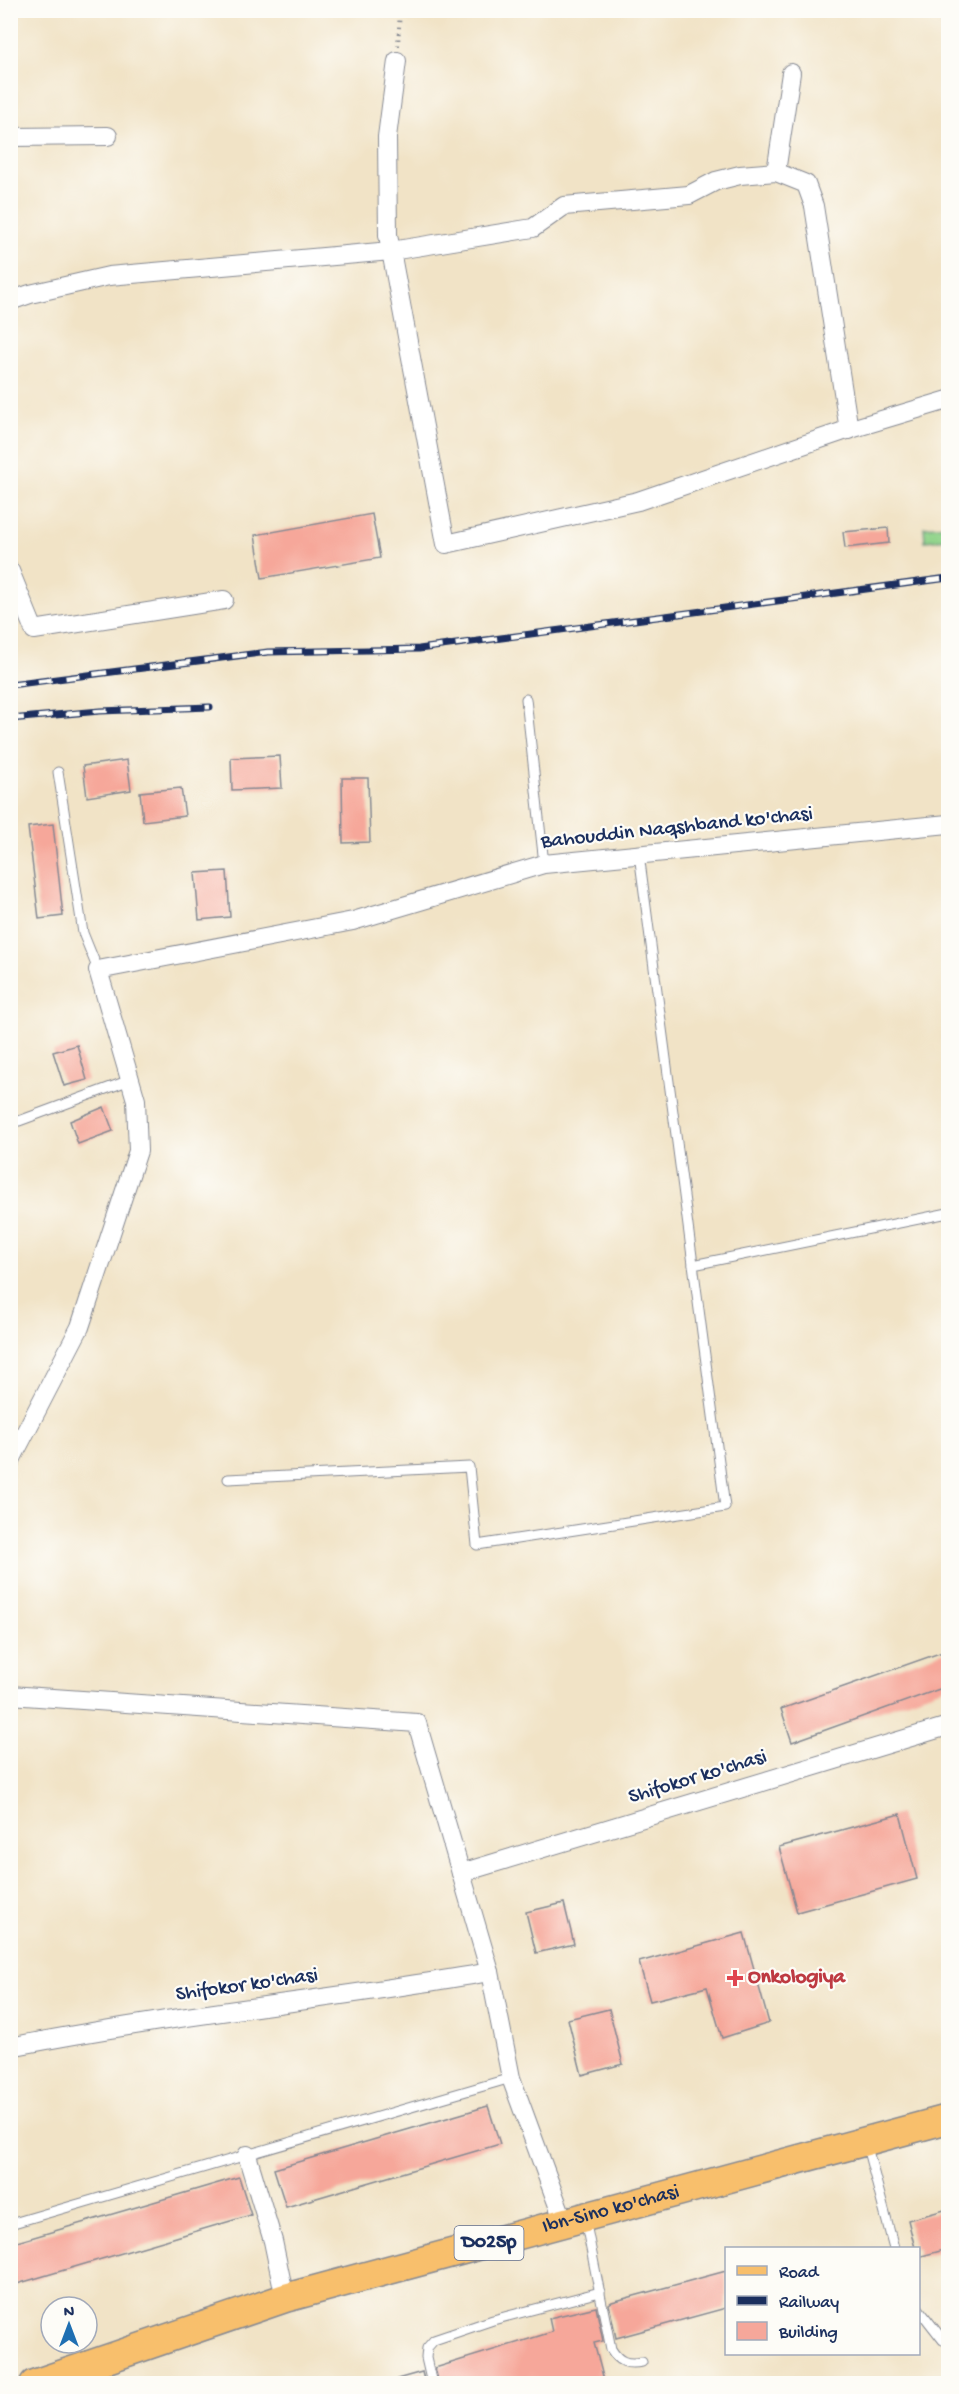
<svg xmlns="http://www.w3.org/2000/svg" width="959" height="2394" font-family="'Gochi Hand',sans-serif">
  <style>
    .green { fill: #92d48b; stroke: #568274; stroke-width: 1.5 }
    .building { fill: #f6a79a }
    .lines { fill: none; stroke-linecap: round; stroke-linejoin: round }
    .service-casing { stroke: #868992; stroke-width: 11 }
    .minor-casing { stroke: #868992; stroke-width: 20 }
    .primary-casing { stroke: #868992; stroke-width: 31 }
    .path { stroke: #868992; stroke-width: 4; stroke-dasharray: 1.5 4.5; stroke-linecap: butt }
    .service { stroke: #fff; stroke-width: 9 }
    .minor { stroke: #fff; stroke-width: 18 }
    .primary { stroke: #f8bf6c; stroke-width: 28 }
    .rail-casing { stroke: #1b2f5e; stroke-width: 7 }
    .rail { stroke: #fdfcf7; stroke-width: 4.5; stroke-dasharray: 14; stroke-linecap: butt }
    .health-dot { fill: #e0444e; stroke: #fdfcf7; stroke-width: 2 }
    .labels { text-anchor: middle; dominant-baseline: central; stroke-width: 4.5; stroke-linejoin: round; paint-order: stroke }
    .shield { fill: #fdfcf7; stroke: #5f6c8c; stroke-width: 1.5 }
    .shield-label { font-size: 20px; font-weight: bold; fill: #1b2f5e }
    .street-label { font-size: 21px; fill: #1b2f5e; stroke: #fdfcf7 }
    .health-label { font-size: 21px; font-weight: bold; fill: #be3a42; stroke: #fdfcf7; text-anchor: start }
  </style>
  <rect width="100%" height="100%" fill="#fdfcf7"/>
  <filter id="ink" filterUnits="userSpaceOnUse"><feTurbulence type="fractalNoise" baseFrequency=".0167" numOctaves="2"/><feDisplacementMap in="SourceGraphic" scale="12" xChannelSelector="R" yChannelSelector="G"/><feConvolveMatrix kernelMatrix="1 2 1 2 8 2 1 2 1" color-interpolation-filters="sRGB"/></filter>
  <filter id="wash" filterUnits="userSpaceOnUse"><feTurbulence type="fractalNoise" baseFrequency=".008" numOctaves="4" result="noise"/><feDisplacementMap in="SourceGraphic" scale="24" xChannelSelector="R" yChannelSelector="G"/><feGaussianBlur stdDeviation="1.35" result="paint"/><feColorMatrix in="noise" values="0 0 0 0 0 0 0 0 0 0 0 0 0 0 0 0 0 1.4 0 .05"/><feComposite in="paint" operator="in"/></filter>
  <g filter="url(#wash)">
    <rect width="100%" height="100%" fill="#f1e3c6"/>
    <path class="green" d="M948,525V539L925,541L924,527Z"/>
    <g id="blocks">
      <g class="building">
        <path d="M372,514L380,558L262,578L255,535Z"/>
        <path d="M888,528L889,543L845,548L843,532Z"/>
        <path d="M280,756L282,788L232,790L231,758Z"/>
        <path d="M127,760L131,790L87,797L83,766Z"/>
        <path d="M342,778H368L370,842L343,843Z"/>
        <path d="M181,788L185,816L143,821L140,792Z"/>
        <path d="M53,824L63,916L39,919L28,827Z"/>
        <path d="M227,871L230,917L199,920L195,873Z"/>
        <path d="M77,1045L87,1080L64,1086L53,1052Z"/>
        <path d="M104,1107L113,1131L78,1144L70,1121Z"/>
        <path d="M948,1650V1686L792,1742L781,1709Z"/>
        <path d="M900,1814L917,1879L797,1912L779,1847Z"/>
        <path d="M564,1903L574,1944L536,1953L526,1912Z"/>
        <path d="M744,1933L769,2023L722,2038L707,1987L650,2001L639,1962Z"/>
        <path d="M609,2009L623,2064L582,2075L568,2019Z"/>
        <path d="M488,2106L500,2144L286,2207L274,2169Z"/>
        <path d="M239,2177L251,2215L10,2286V2244Z"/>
        <path d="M948,2209V2249L918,2257V2248H915L908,2220Z"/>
        <path d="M726,2271V2308L616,2338L609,2304L612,2302Z"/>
        <path d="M596,2307L603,2341L594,2343L605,2384H439L435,2368L552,2332L549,2318Z"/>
        <path d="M422,2372L425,2384H398L397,2379Z"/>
      </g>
    </g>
  </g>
  <g filter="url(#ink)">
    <use href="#blocks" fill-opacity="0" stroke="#868992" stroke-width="1.5"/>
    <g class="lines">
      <g class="service-casing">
        <g id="service">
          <path d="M526,699L544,864"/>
          <path d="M58,772L83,933L98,970"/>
          <path d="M10,1120L19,1121L130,1080"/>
          <path d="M693,1265L948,1213"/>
          <path d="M228,1479L469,1467L477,1545L725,1507L639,854"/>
          <path d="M866,2143L894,2248"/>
          <path d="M585,2219L611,2349C619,2362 627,2365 642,2362"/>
          <path d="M10,2224L511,2078"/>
          <path d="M918,2308L943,2340L948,2342"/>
          <path d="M432,2384L426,2358L427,2348L434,2340L493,2320L600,2292"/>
        </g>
      </g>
      <g class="minor-casing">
        <g id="minor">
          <path d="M397,61L387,137L388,235L391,251L533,228L564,206L689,195L716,181L740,175L776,172L806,184L814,206L849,430"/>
          <path d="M10,137L108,136"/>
          <path d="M776,172L791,73"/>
          <path d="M10,301L30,294L109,276L391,251L446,544L638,501L841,432L948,400"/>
          <path d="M10,571L34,630L224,600"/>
          <path d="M10,1462L80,1327L138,1151L136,1100L98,970L353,921L544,864L948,824"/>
          <path d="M10,1695L417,1723L490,1972L511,2078L564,2222"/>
          <path d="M461,1873L948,1726"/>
          <path d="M10,2047C169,2015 331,2000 490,1972"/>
          <path d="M247,2155L273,2241L285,2298"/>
        </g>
      </g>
      <g class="primary-casing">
        <g id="primary">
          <path id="s1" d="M34,2384L285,2298L948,2119"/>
        </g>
      </g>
      <path class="path" d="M398,46L400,10"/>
      <use href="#service" class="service"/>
      <use href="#minor" class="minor"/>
      <use href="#primary" class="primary"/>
      <g class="rail-casing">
        <g id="rail">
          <path d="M10,685L268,652L419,649L948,578"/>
          <path d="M10,719L100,711L210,707"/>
        </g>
      </g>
      <use href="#rail" class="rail"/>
    </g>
  </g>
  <path class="health-dot" d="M732 1969h6v6h6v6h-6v6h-6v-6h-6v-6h6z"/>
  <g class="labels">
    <rect class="shield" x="454.5" y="2226" width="69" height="34" rx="4.5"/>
    <g class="shield-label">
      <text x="489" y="2243">D025p</text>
    </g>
    <g class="street-label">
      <text transform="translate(677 829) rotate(-6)">Bahouddin Naqshband ko'chasi</text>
      <text transform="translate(698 1778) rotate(-17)">Shifokor ko'chasi</text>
      <text transform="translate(247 1986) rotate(-8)">Shifokor ko'chasi</text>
      <text stroke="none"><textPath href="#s1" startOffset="603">Ibn-Sino ko'chasi</textPath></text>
    </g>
    <g class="health-label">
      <text x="748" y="1978">Onkologiya</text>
    </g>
  </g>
  <rect width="959" height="2394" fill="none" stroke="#fdfcf7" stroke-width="36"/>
  <rect x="725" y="2247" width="195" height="108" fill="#fdfcf7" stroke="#a3aaba" stroke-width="1.5"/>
  <rect x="737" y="2266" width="30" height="9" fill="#f8bf6c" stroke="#a3aaba" stroke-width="1.5"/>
  <text x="779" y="2277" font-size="18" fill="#1b2f5e">Road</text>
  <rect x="737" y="2296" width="30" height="9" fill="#1b2f5e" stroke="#a3aaba" stroke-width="1.5"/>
  <text x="779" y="2307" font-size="18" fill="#1b2f5e">Railway</text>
  <rect x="737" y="2322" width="30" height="18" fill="#f6a79a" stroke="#a3aaba" stroke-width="1.5"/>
  <text x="779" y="2337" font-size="18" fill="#1b2f5e">Building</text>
  <g transform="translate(69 2325)"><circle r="28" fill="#fdfcf7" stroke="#a3aaba" stroke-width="1.5"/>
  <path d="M0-4.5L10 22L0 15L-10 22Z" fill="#1f6fb2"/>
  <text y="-9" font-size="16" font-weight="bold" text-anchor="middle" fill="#1b2f5e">N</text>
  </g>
</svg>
